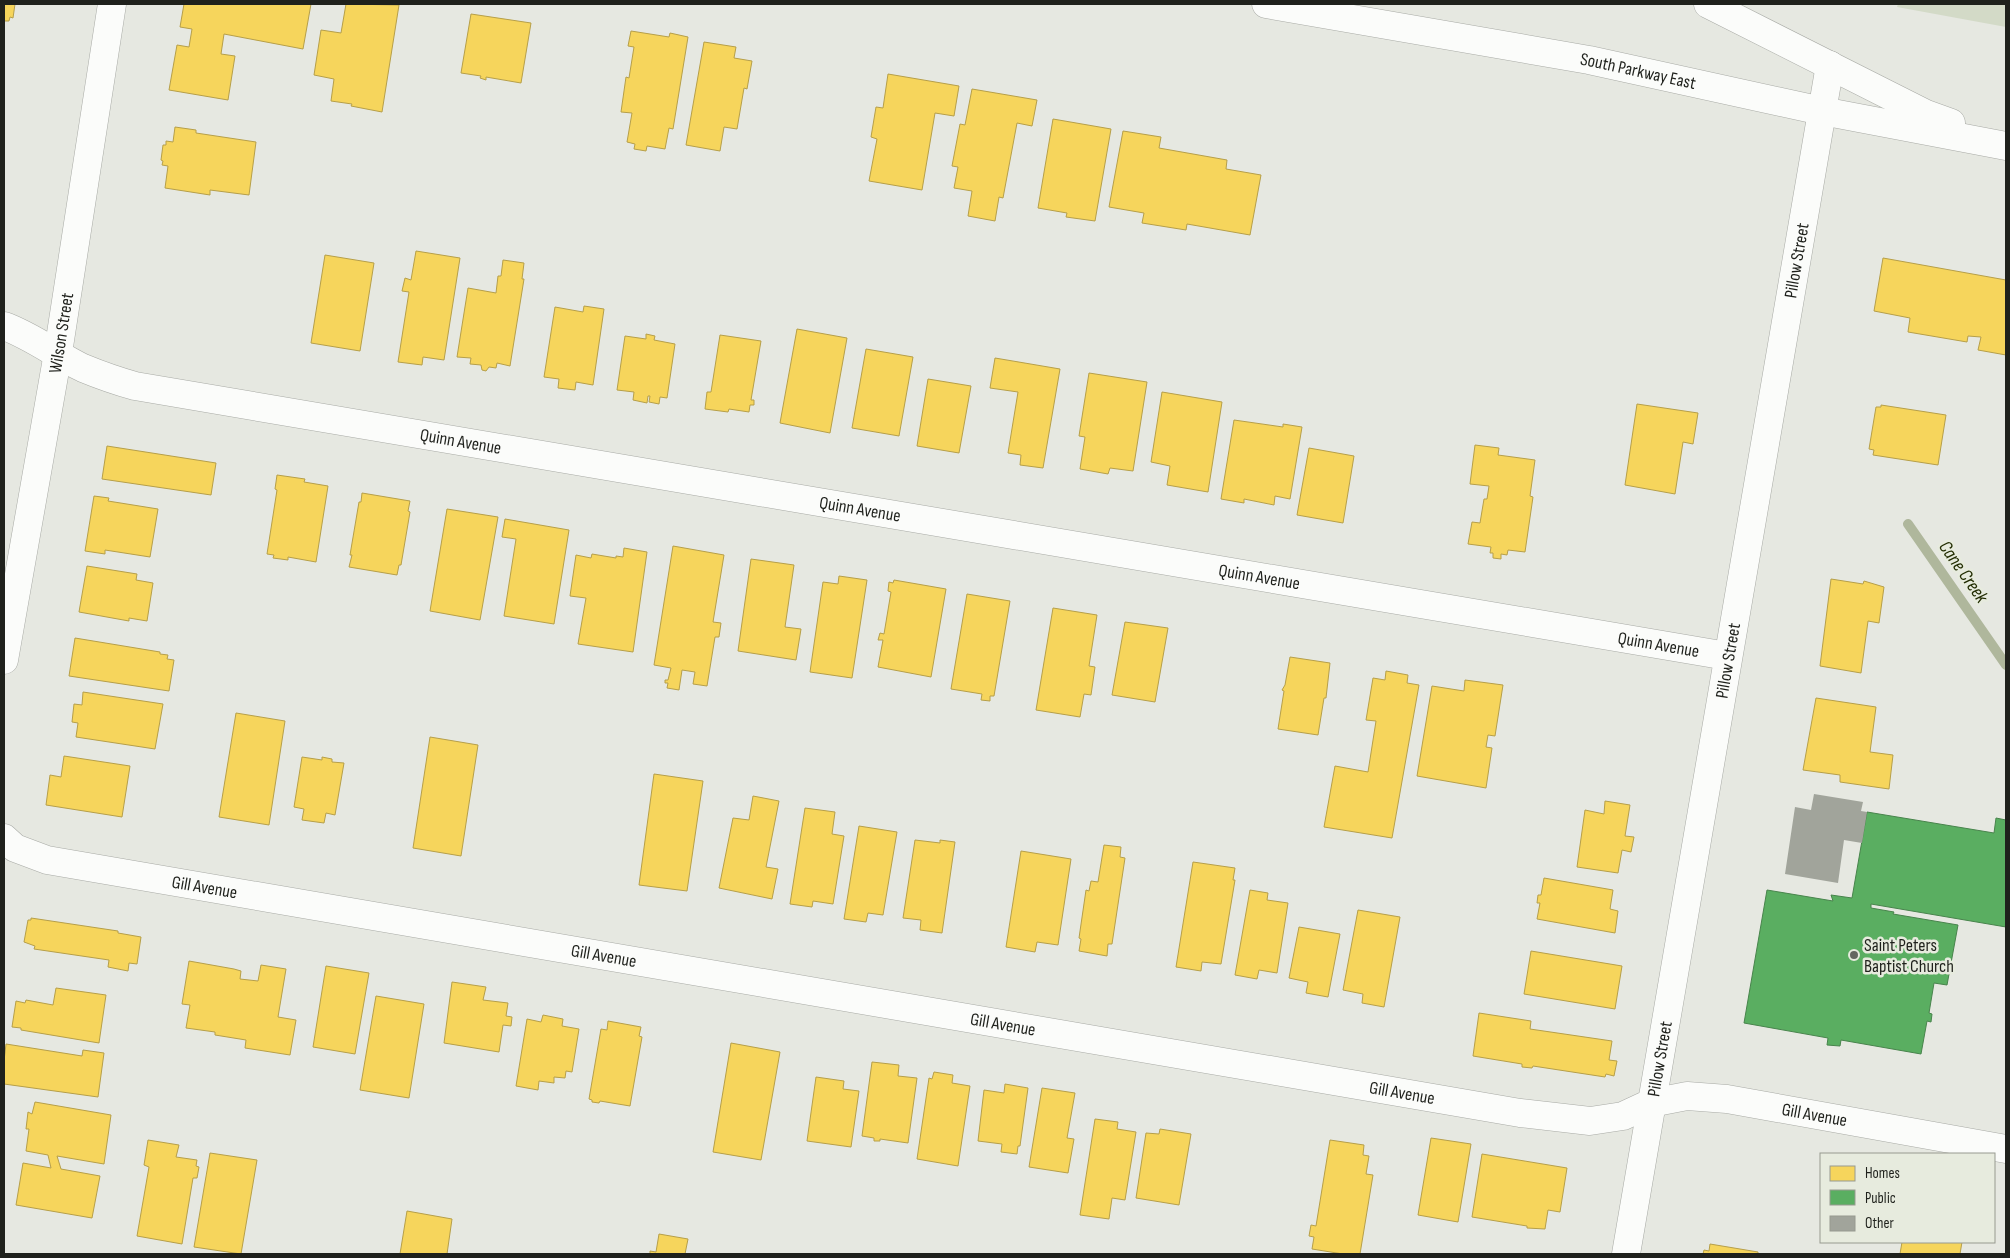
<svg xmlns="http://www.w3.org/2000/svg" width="2010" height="1258" font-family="'Sofia Sans Condensed',sans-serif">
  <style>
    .green { fill: #d3dac7 }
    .homes { fill: #f6d55c; stroke: #b69f49 }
    .public { fill: #5aae61; stroke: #48844c }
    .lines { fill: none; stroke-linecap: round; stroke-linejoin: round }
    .stream { stroke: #afb79c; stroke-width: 10 }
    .building { fill: #a1a49b }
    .minor-casing { stroke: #a8aaa5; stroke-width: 29 }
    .major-casing { stroke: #a8aaa5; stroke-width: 29 }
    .minor { stroke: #fbfcfa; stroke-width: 28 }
    .major { stroke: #fbfcfa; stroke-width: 28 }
    .poi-dot { fill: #656761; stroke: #e7ebde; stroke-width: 2 }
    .labels { text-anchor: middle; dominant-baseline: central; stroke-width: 5; stroke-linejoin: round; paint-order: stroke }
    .street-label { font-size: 18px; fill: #1f211c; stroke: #e7ebde }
    .poi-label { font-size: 18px; fill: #1f211c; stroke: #e7ebde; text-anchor: start }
    .water-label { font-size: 19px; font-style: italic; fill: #232e03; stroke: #e7ebde }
  </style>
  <rect width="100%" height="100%" fill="#e6e8e1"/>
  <path class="green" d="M1898,4H2006V27L1897,7Z"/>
  <g class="homes">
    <path d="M4,4H15L13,18L10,17L9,21H4Z"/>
    <path d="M184,4H311L303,49L224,34L221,54L235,56L228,100L169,90L177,45L189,47L192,29L180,27Z"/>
    <path d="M346,4L399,5L382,112L351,106L352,104L331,101L334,79L314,75L321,30L341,33Z"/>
    <path d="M471,14L531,23L521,83L486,77V80L480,78L481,76L461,73Z"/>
    <path d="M631,31L669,37L670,33L688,37L673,129L669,128L665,149L647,146L646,151L634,149L635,144L627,142L632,113L621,112L626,77L629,78L634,47L628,46Z"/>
    <path d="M704,42L736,47L734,58L752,61L747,89L744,88L737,129L724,127L720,151L686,145Z"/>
    <path d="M888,74L959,86L954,116L935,113L922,190L869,181L877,139L871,137L876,107L883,108Z"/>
    <path d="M972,89L1037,100L1032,126L1017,123L1003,198L999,197L995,221L968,216L972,191L954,188L958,167L952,166L960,124L965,125Z"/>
    <path d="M1053,119L1111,129L1095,221L1066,217L1067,213L1038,208Z"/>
    <path d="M175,127L196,130V133L256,142L249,195L210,190V195L165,188L168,166L162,165L163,161L161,160L163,145H166V141L173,142Z"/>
    <path d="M1123,131L1161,137L1159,148L1227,160L1226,169L1261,175L1250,235L1187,224L1186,230L1142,223L1144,213L1109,207Z"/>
    <path d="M416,251L460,258L444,360L423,357L422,365L398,362L409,292L402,291L405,278L411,280Z"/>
    <path d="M325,255L374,263L360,351L311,343Z"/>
    <path d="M1883,258L2006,280V355L1978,350L1981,337L1968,336L1967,342L1908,332L1910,318L1874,311Z"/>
    <path d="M503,260L524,263L522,279H524L510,366L497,363L496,368L489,367L486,371L482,370L481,365L470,364L471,358L457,357L468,288L496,293L498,276H501Z"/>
    <path d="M584,306L604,309L593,385L576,382L575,390L558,388L559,379L544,377L555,307L583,312Z"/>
    <path d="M797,329L847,338L830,433L780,423Z"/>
    <path d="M646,334L655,336L654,340L675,344L667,398L660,397L659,404L649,402L650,396H648L647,403L633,400L634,392L617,390L625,336L646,339Z"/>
    <path d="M720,335L761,341L751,400H754V405H750L749,412L729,409L728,412L705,409L707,392H711Z"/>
    <path d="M866,349L913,357L899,436L852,428Z"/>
    <path d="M995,358L1060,369L1043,468L1020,465L1021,455L1008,453L1018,392L990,388Z"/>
    <path d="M1089,373L1147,382L1133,471L1110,468L1108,474L1080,469L1085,437L1079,436Z"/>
    <path d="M928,379L971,386L959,453L917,446Z"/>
    <path d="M1162,392L1222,402L1208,492L1167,485L1170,466L1151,462Z"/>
    <path d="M1637,404L1698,413L1693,444L1683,442L1675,494L1625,485Z"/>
    <path d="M1881,405L1946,415L1938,465L1873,455L1874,450L1869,449L1876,407H1881Z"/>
    <path d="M1234,420L1283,427V424L1302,427L1290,499L1275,496L1274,505L1244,499V503L1221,499Z"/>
    <path d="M1475,445L1499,448L1498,455L1535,460L1530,496L1533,497L1525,552L1508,550L1507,555L1501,554V559L1493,558V553H1490L1491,547L1468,544L1472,522L1480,523L1484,499H1487L1489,486L1470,484Z"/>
    <path d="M107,446L216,463L211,495L102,479Z"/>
    <path d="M1309,448L1354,456L1343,523L1297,515Z"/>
    <path d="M277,475L305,479L304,482L328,486L316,562L288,557V560L273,558L274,555L267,554L277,490L275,489Z"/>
    <path d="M362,493L410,501L408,511L410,512L401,565H399L397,575L349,567L352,555H350L359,502H361Z"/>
    <path d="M94,496L109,498L108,501L158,509L150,557L105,550V554L85,551Z"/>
    <path d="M447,509L498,517L480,620L430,611Z"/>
    <path d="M505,519L569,530L554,624L504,616L516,539L502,537Z"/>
    <path d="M673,546L724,555L713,622L721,623L719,637H715L707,686L693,684L695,672L682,670L679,690L667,688L668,683H665V680H668L671,668L654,665Z"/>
    <path d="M624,548L647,552L633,652L578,644L586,598L570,596L576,555L591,558L592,554L616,558V556L623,557Z"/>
    <path d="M751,559L794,565L785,627L801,629L796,660L738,651Z"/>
    <path d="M87,566L137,574L136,580L153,583L147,621L129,618V621L79,612Z"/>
    <path d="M839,576L867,580L852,678L810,672L823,582L838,584Z"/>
    <path d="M1831,579L1863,584L1864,581L1884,587L1879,623L1868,621L1861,673L1820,666Z"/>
    <path d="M894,580L946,589L931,677L878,667L883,640H878L880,633L884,634L891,592L888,591L889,582L893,583Z"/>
    <path d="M967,594L1010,601L994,696H990V701L981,700L982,694L951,689Z"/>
    <path d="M1053,608L1097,615L1089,666L1095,667L1091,695L1084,694L1080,717L1036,710Z"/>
    <path d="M1125,622L1168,628L1155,702L1112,695Z"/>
    <path d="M75,638L160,652V654L168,655L167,659L174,660L169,691L69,676Z"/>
    <path d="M1290,657L1330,663L1326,698H1324L1318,735L1278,729L1284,691L1282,690L1285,685Z"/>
    <path d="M1386,671L1408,675L1407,683L1419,685L1392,838L1324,827L1335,766L1368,772L1376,721L1366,720L1373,678L1385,680Z"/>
    <path d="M1465,680L1503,685L1495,736L1488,735L1486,747L1492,748L1486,788L1417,776L1432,686L1464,691Z"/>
    <path d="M83,692L163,704L155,749L76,737L78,723L72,722L74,704L82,705Z"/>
    <path d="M1816,698L1876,707L1870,752L1893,755L1889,789L1840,782V775L1803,770Z"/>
    <path d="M236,713L285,721L269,825L219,817Z"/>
    <path d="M430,737L478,745L461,856L413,848Z"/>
    <path d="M64,756L130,766L122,817L46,805L50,775L61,777Z"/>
    <path d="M302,757L322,760V757L332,759V762L344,763L335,815L326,813L324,823L302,820L304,809L294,807Z"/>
    <path d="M654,774L703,781L687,891L639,885Z"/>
    <path d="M753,796L779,801L766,867L778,869L772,899L719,888L733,818L749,820Z"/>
    <path d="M1605,801L1630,805L1625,836L1634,837L1631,852L1622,850L1618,873L1577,867L1585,810L1604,814Z"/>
    <path d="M805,808L835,812L832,834L844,836L833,904L813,901L812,907L790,904Z"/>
    <path d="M859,826L897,832L883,915L868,913L866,922L844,919Z"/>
    <path d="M915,840L940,843V840L955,842L942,933L920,930L921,920L903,918Z"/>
    <path d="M1104,845L1121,847L1120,857L1125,858L1112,944H1108L1107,956L1079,951L1081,939L1079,938L1086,890L1089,891L1091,881L1098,882Z"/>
    <path d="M1021,851L1071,859L1058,945L1037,942L1035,952L1006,947Z"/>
    <path d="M1193,862L1235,868L1233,880H1235L1221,964L1202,962L1201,971L1176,967Z"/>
    <path d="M1544,878L1613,890L1610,909L1618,911L1615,933L1537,919L1540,903H1537L1538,895H1541Z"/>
    <path d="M1250,890L1268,893L1267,900L1288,903L1277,973L1259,970L1257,979L1235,975Z"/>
    <path d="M1358,910L1400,917L1384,1007L1362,1003L1363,994L1343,990Z"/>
    <path d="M31,918L118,931V933L141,937L137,964L129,963L128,971L108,967L109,960L34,949L35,946L24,942L28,920H31Z"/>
    <path d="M1299,927L1340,934L1328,997L1306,993L1308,982L1289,978Z"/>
    <path d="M1531,951L1622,966L1615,1009L1524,994Z"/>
    <path d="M189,961L234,969L241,971L240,979L258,981L261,965L286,969L278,1017L296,1020L290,1055L245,1048L246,1040L215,1035V1032L186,1028L190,1005L182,1004Z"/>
    <path d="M326,966L369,973L355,1054L313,1047Z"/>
    <path d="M452,982L486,987L483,1000L508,1003L506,1016L512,1017L511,1026L503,1025L499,1052L444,1043Z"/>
    <path d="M56,988L106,995L99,1043L21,1030V1028L12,1027L16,1001L25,1003L26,1000L53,1005Z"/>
    <path d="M376,996L424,1004L409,1098L360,1090Z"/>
    <path d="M1479,1013L1531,1021L1530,1029L1612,1041L1609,1060L1617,1061L1614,1076L1606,1074L1605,1077L1533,1066L1532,1068L1522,1067V1064L1473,1056Z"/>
    <path d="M543,1015L563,1019L562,1026L579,1029L572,1072L566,1071L565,1078L554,1077V1083L539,1081L538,1090L516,1086L527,1019L541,1022Z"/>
    <path d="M608,1021L641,1027L639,1036L642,1037L630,1106L600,1101L599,1103L592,1102V1100L589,1099L601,1029L607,1030Z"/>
    <path d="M731,1043L780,1052L761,1160L713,1152Z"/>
    <path d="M6,1044L82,1056L83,1050L104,1053L98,1097L4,1084V1061Z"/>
    <path d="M872,1062L899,1065L898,1076L917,1078L908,1143L880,1139V1141H874V1138L862,1136Z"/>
    <path d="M934,1072L953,1075L952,1083L970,1086L958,1166L917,1159L929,1078L932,1079Z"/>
    <path d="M816,1077L844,1081L843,1089L859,1091L851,1147L807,1141Z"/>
    <path d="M1005,1084L1028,1088L1020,1146H1018L1017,1154L1001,1152L1002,1144L978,1141L984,1090L1004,1093Z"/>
    <path d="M1042,1088L1075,1093L1067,1138L1074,1139L1068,1173L1029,1167Z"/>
    <path d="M35,1102L111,1115L104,1164L57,1156L61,1169L100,1176L92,1218L16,1205L23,1163L51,1168L48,1155L26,1151L29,1129H26L28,1112L32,1114Z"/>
    <path d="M1095,1119L1118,1122L1117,1129L1136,1132L1125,1200L1112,1198L1109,1219L1080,1215Z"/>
    <path d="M1160,1129L1191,1134L1179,1205L1136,1198L1146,1133L1159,1134Z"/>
    <path d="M1431,1138L1471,1144L1458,1222L1418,1215Z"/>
    <path d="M148,1140L179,1145L176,1157L197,1160L196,1166L199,1167L197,1178H193L182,1244L137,1236L149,1167L144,1165Z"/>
    <path d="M1330,1140L1364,1145L1363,1155L1369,1156L1366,1174L1373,1175L1360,1254H1343L1312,1249L1314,1237L1309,1236L1311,1225L1316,1226Z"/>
    <path d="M210,1153L257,1160L241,1254L194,1247Z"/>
    <path d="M1482,1154L1567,1168L1560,1212L1548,1210L1545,1229L1527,1228V1226L1472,1217Z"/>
    <path d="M407,1211L452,1219L447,1254H400Z"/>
    <path d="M659,1234L688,1239L685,1254H650V1251L656,1252Z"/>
    <path d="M1902,1242H1962L1960,1254H1900Z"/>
    <path d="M1710,1244L1758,1252V1254H1703L1704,1250L1709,1251Z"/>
  </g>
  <path class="public" d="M1867,812L1994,833L1996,818L2006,820V927L1871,904V908L1894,912L1893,914L1958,925L1947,985L1934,983L1929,1013L1932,1014L1931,1022L1927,1021L1921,1054L1841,1040L1840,1046L1827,1045L1828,1038L1744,1023L1767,890L1833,901L1831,895L1852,898Z"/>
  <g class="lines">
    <path class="stream" d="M1908,524L2006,665"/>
  </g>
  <path class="building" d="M1814,794L1863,802L1861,811L1867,812L1862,843L1844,840L1838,883L1785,874L1795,807L1811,810Z"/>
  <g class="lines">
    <g class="minor-casing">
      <g id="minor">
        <path id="s1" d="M4,326C32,336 56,355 83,368C100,375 117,381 135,386L1727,656"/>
        <path id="s2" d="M4,660L58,353L112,4"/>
        <path id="s3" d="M4,838L15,848L47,860L1520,1113L1590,1121L1623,1116L1651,1103L1687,1096L1727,1099L2006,1149"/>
        <path id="s4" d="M1626,1254L1830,65"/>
      </g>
    </g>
    <g class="major-casing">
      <g id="major">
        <path id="s5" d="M1266,4L1589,60L1822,111L2006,146"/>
        <path d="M1708,4L1926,114L1951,123"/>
      </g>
    </g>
    <use href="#minor" class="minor"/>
    <use href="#major" class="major"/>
  </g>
  <circle class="poi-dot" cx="1854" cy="955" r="5"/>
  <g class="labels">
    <g class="street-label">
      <text stroke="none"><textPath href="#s5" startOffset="378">South Parkway East</textPath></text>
      <text stroke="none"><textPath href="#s4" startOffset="1008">Pillow Street</textPath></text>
      <text stroke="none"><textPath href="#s2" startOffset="332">Wilson Street</textPath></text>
      <text stroke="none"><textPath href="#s1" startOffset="475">Quinn Avenue</textPath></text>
      <text stroke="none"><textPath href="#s1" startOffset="880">Quinn Avenue</textPath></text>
      <text stroke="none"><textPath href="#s1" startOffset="1285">Quinn Avenue</textPath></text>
      <text stroke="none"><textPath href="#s1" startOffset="1690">Quinn Avenue</textPath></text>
      <text stroke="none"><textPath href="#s4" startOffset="602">Pillow Street</textPath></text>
      <text stroke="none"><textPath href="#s3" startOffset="209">Gill Avenue</textPath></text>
      <text stroke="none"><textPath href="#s3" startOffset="614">Gill Avenue</textPath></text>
      <text stroke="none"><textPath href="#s3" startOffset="1019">Gill Avenue</textPath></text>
      <text stroke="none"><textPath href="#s4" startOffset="198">Pillow Street</textPath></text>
      <text stroke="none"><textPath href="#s3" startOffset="1424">Gill Avenue</textPath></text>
      <text stroke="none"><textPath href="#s3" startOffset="1844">Gill Avenue</textPath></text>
    </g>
    <g class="poi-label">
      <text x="1864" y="945">Saint Peters<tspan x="1864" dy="21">Baptist Church</tspan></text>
    </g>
    <g class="water-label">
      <text transform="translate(1963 572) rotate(55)">Cane Creek</text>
    </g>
  </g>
  <rect width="2010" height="1258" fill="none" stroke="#1f211c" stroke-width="10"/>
  <rect x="1820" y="1153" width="175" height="90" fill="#e7ebde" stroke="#979a90"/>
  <rect x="1830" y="1166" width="25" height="15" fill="#f6d55c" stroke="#979a90"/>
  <text x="1865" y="1178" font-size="15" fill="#1f211c">Homes</text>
  <rect x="1830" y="1190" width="25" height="15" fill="#5aae61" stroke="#979a90"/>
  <text x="1865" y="1203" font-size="15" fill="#1f211c">Public</text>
  <rect x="1830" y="1216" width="25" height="15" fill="#a1a49b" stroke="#979a90"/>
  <text x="1865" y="1228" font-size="15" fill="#1f211c">Other</text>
</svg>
